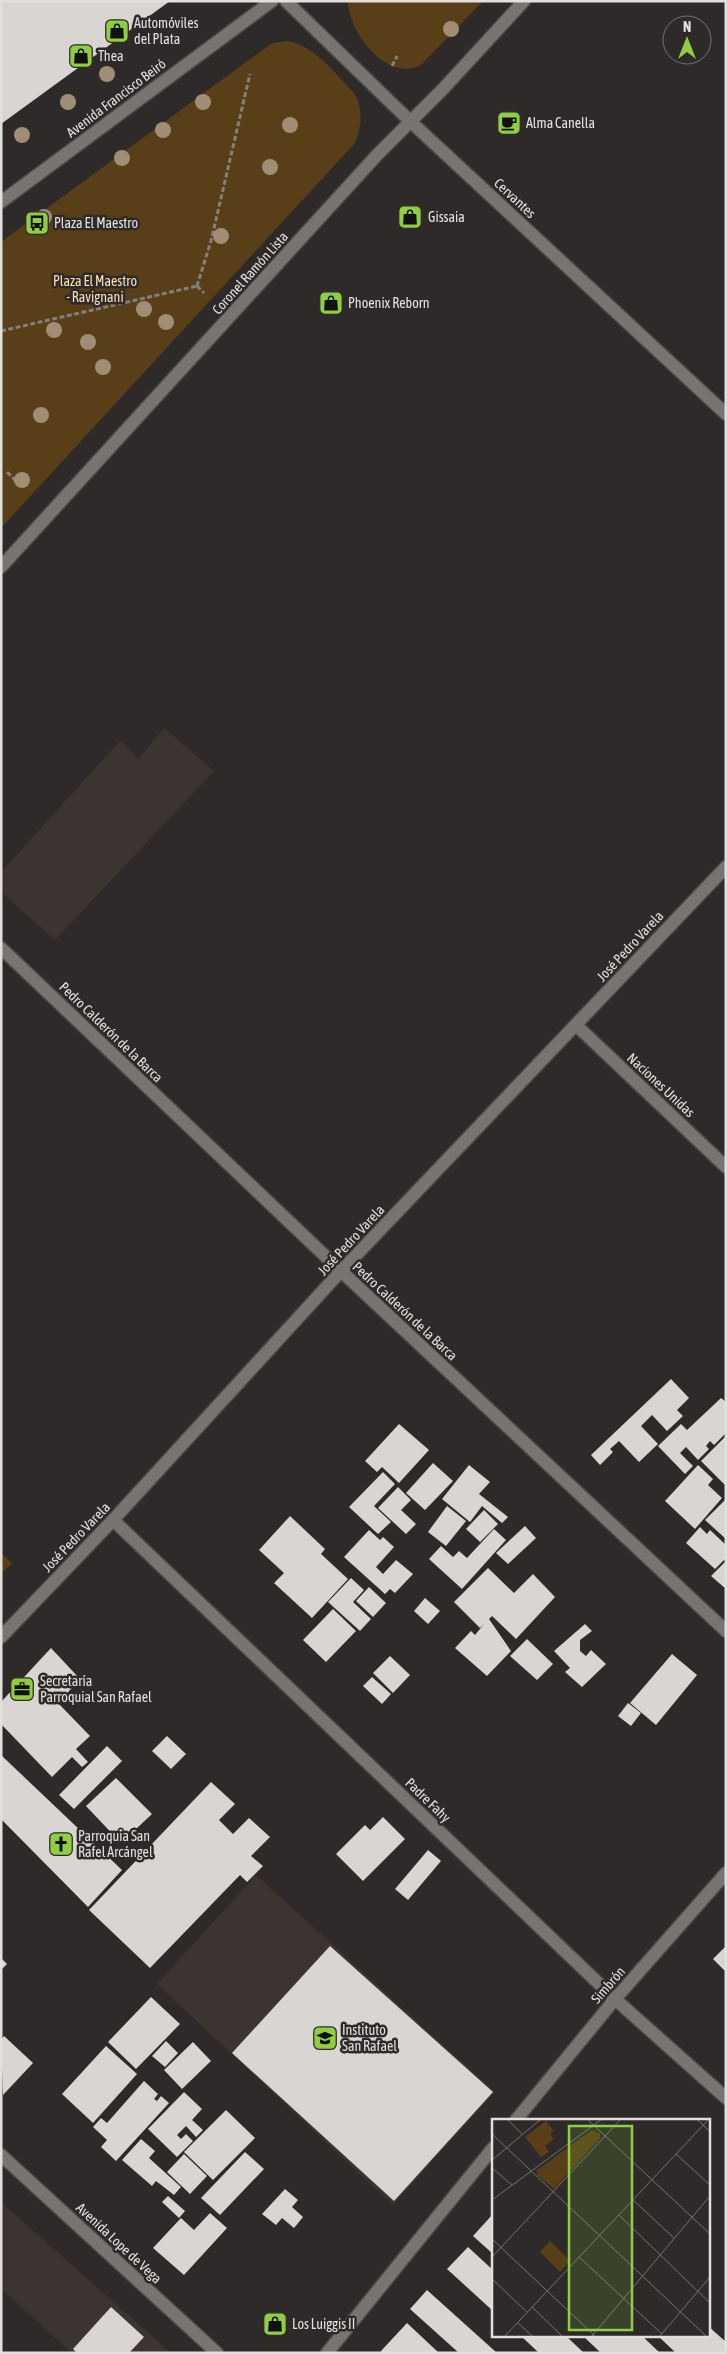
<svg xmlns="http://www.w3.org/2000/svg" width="727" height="2354" font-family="'Asap Condensed',sans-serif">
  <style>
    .built { fill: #3c3430 }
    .green { fill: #583f18 }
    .building { fill: #d8d5d2 }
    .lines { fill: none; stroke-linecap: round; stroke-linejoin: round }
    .minor-casing { stroke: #4a4847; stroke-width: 15 }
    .secondary-casing { stroke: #4a4847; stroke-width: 15 }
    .path { stroke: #83807f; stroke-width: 3; stroke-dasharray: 5 2.5; stroke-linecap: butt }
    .minor { stroke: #777472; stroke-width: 12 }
    .secondary { stroke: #777472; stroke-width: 12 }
    .tree { fill: #9f8d75 }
    .labels { text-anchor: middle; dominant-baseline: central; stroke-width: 5; stroke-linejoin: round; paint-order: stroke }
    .poi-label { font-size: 14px; fill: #e2e0df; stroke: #2d2a29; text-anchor: start }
    .street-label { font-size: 14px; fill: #e2e0df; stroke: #2d2a29 }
    .park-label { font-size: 14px; fill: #fddeb4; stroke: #2d2a29 }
    .inset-road { fill: none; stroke: #757372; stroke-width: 1 }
    .view { fill: #90cd40; fill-opacity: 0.15; stroke: #90cd40; stroke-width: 2.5 }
    .inset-edge { fill: none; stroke: #e2e0df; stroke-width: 2.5 }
  </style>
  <rect width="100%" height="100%" fill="#2d2a29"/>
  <g class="built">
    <path d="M164,728L214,771L55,940L1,892V872L121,740L138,759Z"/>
    <path d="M256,1875L495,2092L393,2205L157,1984Z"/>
    <path d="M1,2202L171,2353H72L1,2289Z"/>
  </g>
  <g class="green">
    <path d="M348,1H483L421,65C387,83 348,32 348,1Z"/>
    <path d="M287,41C315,45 336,75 355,94C363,110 362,126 355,143L1,528V242L264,49L273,43Z"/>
    <path d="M1,1553L12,1563L1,1574Z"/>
  </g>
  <g class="building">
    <path d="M1,1H170L1,124Z"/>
    <path d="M671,1379L689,1398L677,1410L683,1416L667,1431L652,1415L641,1426L658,1444L639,1462L619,1441L610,1449L613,1452L600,1465L591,1455Z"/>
    <path d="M721,1398L726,1402V1433L714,1445L710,1441L706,1446L709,1449L698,1460L686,1447L680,1453L693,1466L685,1474L658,1446L681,1424L687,1430Z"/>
    <path d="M399,1424L429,1450L399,1483L382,1467L377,1472L365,1461Z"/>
    <path d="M726,1436V1486L701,1461Z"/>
    <path d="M433,1463L453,1481L425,1510L406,1493Z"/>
    <path d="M469,1465L490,1482L479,1494L508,1517L502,1523L482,1506L470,1522L442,1499Z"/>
    <path d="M698,1465L713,1479L708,1485L722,1498L695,1529L665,1501Z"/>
    <path d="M383,1472L395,1484L374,1506L391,1522L378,1534L349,1507Z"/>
    <path d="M398,1487L411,1500L401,1510L416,1524L406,1534L378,1508Z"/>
    <path d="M726,1499V1539L705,1520Z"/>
    <path d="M447,1506L466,1521L446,1546L428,1532Z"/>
    <path d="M484,1510L498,1524L480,1542L466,1529Z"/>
    <path d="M290,1516L325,1549L321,1554L348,1579L312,1618L274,1583L284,1573L259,1550Z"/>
    <path d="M525,1526L536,1538L508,1564L496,1553Z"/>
    <path d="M700,1527L707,1534L710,1530L726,1545V1558L715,1569L686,1543Z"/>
    <path d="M494,1529L506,1540L462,1589L429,1559L441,1546L453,1557L459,1551L467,1558Z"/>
    <path d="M369,1530L380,1540L383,1537L394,1547L376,1567L383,1574L396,1560L413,1574L395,1593L390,1589L385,1594L344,1557Z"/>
    <path d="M726,1561V1589L711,1576Z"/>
    <path d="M488,1568L514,1593L533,1574L555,1597L516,1639L492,1616L489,1619L511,1651L487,1676L455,1648L471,1631L475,1635L484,1624L480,1628L454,1602Z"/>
    <path d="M351,1578L364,1590L353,1602L371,1619L360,1631L328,1602Z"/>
    <path d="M369,1587L386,1603L373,1617L356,1601Z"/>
    <path d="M425,1598L440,1611L428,1624L414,1611Z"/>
    <path d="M333,1609L356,1631L326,1662L303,1640Z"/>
    <path d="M585,1624L592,1631L580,1640V1651L586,1656L591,1650L606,1664L582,1687L565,1672L570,1668L554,1651Z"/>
    <path d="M527,1639L553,1664L537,1680L510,1656Z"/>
    <path d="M51,1648L80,1679L58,1703L90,1736L76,1749L88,1762L82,1767L72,1757L52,1777L1,1724V1702Z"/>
    <path d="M672,1654L697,1675L656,1725L630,1703Z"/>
    <path d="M390,1656L410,1675L393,1693L373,1673Z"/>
    <path d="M372,1677L391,1694L382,1704L363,1686Z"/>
    <path d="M628,1703L641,1713L631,1726L618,1716Z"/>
    <path d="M167,1736L186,1754L171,1769L152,1751Z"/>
    <path d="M107,1746L122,1761L74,1809L59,1795Z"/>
    <path d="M1,1755L122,1870L88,1907L1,1819Z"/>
    <path d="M116,1778L152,1814L121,1843L86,1806Z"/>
    <path d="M211,1782L235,1804L219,1820L233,1834L249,1818L270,1837L251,1856L263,1866L247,1882L240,1875L150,1968L89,1910Z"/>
    <path d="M383,1817L405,1839L363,1881L336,1854L365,1825L370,1830Z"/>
    <path d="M428,1850L441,1861L408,1900L395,1889Z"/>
    <path d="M330,1946L493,2092L394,2201L232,2053Z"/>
    <path d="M726,1946V1972L713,1959Z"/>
    <path d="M1,1958L7,1964L1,1970Z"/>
    <path d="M151,1997L180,2024L136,2069L108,2042Z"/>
    <path d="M4,2036L33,2063L3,2095L1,2040Z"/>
    <path d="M166,2041L178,2053L165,2067L152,2056Z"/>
    <path d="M193,2042L211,2061L182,2089L164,2070Z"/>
    <path d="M106,2046L137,2074L93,2123L62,2094Z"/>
    <path d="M144,2081L158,2094L154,2099L157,2101L161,2096L169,2103L116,2161L101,2147L107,2140L93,2127L101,2118L107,2123Z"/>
    <path d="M184,2092L202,2109L192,2120L203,2130L196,2137L186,2126L177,2135L181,2139L186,2134L193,2141L177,2157L148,2129Z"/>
    <path d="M226,2110L255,2138L213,2180L184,2152Z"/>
    <path d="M141,2139L155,2151L149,2158L181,2187L174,2195L156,2181L152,2186L122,2160Z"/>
    <path d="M245,2152L264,2169L220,2215L201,2198Z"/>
    <path d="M184,2154L207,2176L190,2194L167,2172Z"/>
    <path d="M285,2189L298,2200L292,2207L303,2217L294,2228L282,2218L276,2225L262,2214Z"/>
    <path d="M168,2196L185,2211L179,2218L162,2202Z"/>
    <path d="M210,2213L227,2228L184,2275L153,2248L181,2218L194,2230Z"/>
    <path d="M493,2214V2254L473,2236Z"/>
    <path d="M468,2247L493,2270V2311L447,2269Z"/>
    <path d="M427,2290L497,2353H459L410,2309Z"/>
    <path d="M111,2307L144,2337L129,2353H77L73,2349Z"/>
    <path d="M407,2323L439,2353H382L381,2351Z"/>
    <path d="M708,2326L726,2342V2353H676L657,2335H708Z"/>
    <path d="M520,2335H565L584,2353H539Z"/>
    <path d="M582,2335H641L660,2353H601Z"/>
  </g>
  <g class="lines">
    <g class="minor-casing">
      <g id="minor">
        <path d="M286,1L411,122L726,414"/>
        <path d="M1,567L377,155L443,89L524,1"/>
        <path d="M1,948L341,1271L726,1631"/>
        <path d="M576,1025L726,1167"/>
        <path d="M113,1520L615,1999L726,2098"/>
        <path d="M1,1637L113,1520L341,1271L726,867"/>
        <path d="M516,2120L615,1999L726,1873"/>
        <path d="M327,2353L493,2148"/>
      </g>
    </g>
    <g class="secondary-casing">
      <g id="secondary">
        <path d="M1,202L272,1"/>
        <path d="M1,2155L217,2353"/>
      </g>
    </g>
    <g class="path">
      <path d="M392,66L397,56"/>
      <path d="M197,286L211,241L250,74"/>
      <path d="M197,286L204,293"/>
      <path d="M1,331L197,286"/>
      <path d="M7,472L23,488"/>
    </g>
    <use href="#minor" class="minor"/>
    <use href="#secondary" class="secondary"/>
  </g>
  <g class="tree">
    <circle cx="451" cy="29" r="8"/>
    <circle cx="107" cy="74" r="8"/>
    <circle cx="68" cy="102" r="8"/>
    <circle cx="203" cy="102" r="8"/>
    <circle cx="290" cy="125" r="8"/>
    <circle cx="163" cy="130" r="8"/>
    <circle cx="22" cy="135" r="8"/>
    <circle cx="122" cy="158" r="8"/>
    <circle cx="270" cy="167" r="8"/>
    <circle cx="44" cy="217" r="8"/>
    <circle cx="221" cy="236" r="8"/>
    <circle cx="144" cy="309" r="8"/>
    <circle cx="166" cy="322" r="8"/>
    <circle cx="54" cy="330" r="8"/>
    <circle cx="88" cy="342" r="8"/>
    <circle cx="103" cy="367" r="8"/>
    <circle cx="41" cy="415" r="8"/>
    <circle cx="22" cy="480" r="8"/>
  </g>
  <defs>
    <g id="shop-square" transform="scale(1.25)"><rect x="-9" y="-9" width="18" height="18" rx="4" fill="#90cd40" stroke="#2d2a29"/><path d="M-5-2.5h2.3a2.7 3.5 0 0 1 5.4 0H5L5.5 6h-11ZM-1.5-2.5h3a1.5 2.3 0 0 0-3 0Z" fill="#111"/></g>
    <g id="cafe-square" transform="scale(1.25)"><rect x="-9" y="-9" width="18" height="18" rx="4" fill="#90cd40" stroke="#2d2a29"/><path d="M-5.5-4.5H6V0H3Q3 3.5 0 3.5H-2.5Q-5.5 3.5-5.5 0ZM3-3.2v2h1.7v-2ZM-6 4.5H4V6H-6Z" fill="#111"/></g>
    <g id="bus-square" transform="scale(1.25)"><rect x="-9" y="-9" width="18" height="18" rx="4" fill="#90cd40" stroke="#2d2a29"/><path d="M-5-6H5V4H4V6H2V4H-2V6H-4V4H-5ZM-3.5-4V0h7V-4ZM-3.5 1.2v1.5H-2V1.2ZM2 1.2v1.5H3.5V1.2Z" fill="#111"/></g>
    <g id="office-square" transform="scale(1.25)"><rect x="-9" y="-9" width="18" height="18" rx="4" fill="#90cd40" stroke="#2d2a29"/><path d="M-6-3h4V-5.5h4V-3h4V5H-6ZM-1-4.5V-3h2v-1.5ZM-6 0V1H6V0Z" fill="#111"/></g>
    <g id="church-square" transform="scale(1.25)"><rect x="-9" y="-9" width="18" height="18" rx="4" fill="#90cd40" stroke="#2d2a29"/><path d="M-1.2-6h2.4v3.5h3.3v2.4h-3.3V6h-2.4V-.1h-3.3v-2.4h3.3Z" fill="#111"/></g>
    <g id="school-square" transform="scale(1.25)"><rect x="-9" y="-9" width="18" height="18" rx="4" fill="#90cd40" stroke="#2d2a29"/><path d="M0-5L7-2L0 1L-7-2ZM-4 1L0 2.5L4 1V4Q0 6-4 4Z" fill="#111"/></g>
  </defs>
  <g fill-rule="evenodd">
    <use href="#shop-square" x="117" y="31"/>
    <use href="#shop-square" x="81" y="56"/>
    <use href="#cafe-square" x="509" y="123"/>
    <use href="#shop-square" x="410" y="217"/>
    <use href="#bus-square" x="37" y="223"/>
    <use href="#shop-square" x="331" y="303"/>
    <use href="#office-square" x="22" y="1689"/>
    <use href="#church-square" x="61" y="1844"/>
    <use href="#school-square" x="325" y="2038"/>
    <use href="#shop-square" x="275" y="2324"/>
  </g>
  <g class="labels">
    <g class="poi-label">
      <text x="134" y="23">Automóviles<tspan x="134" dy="16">del Plata</tspan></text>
      <text x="98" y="56">Thea</text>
      <text x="526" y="123">Alma Canella</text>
      <text x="428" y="217">Gissaia</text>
      <text x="54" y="223">Plaza El Maestro</text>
      <text x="348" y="303">Phoenix Reborn</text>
      <text x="40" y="1681">Secretaría<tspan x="40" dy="16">Parroquial San Rafael</tspan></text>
      <text x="78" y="1836">Parroquia San<tspan x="78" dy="16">Rafel Arcángel</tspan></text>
      <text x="342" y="2030">Instituto<tspan x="342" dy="16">San Rafael</tspan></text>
      <text x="292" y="2324">Los Luiggis II</text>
    </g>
    <g class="street-label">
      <text transform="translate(116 98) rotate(-37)">Avenida Francisco Beiró</text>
      <text transform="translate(515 198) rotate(43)">Cervantes</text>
      <text transform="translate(250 273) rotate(-48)">Coronel Ramón Lista</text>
      <text transform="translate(630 946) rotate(-47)">José Pedro Varela</text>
      <text transform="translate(111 1032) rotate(44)">Pedro Calderón de la Barca</text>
      <text transform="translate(661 1085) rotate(43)">Naciones Unidas</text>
      <text transform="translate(351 1240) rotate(-47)">José Pedro Varela</text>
      <text transform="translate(405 1311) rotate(43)">Pedro Calderón de la Barca</text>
      <text transform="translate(76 1537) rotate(-46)">José Pedro Varela</text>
      <text transform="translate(428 1800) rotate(44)">Padre Fahy</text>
      <text transform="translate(608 1985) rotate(-49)">Simbrón</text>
      <text transform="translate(119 2243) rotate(43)">Avenida Lope de Vega</text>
    </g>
    <g class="park-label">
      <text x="95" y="281">Plaza El Maestro<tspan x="95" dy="16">- Ravignani</tspan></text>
    </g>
  </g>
  <g transform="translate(492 2119)">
    <rect width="218" height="218" fill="#2d2a29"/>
    <path d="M54,2L62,12L58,15L62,20L53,27L57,33L49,38L33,18ZM100,11L108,15V19L62,70L45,56V51ZM58,122L78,142L68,153L48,133Z" fill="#583f18"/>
    <path class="inset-road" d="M15,0L31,16M95,0L218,115M205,0L218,13M0,15L214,217M184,35L218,66M0,41L49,0M0,49L20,66M0,81L110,0M141,81L182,119M127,96L218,184M0,120L103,217M0,138L129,0M87,138L170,215M0,160L35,193M40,188L70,217M26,204L40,217M13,217L217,0M100,217L218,77M168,217L218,158"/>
    <path class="view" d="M77,7H140V211H77Z"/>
    <rect width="218" height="218" class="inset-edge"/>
  </g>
  <rect width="727" height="2354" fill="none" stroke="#e2e0df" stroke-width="5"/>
  <g transform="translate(687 40)"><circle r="24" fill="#2d2a29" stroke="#757372"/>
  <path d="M0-4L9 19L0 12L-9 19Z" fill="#90cd40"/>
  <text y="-8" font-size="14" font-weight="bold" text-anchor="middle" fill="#e2e0df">N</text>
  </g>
</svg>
